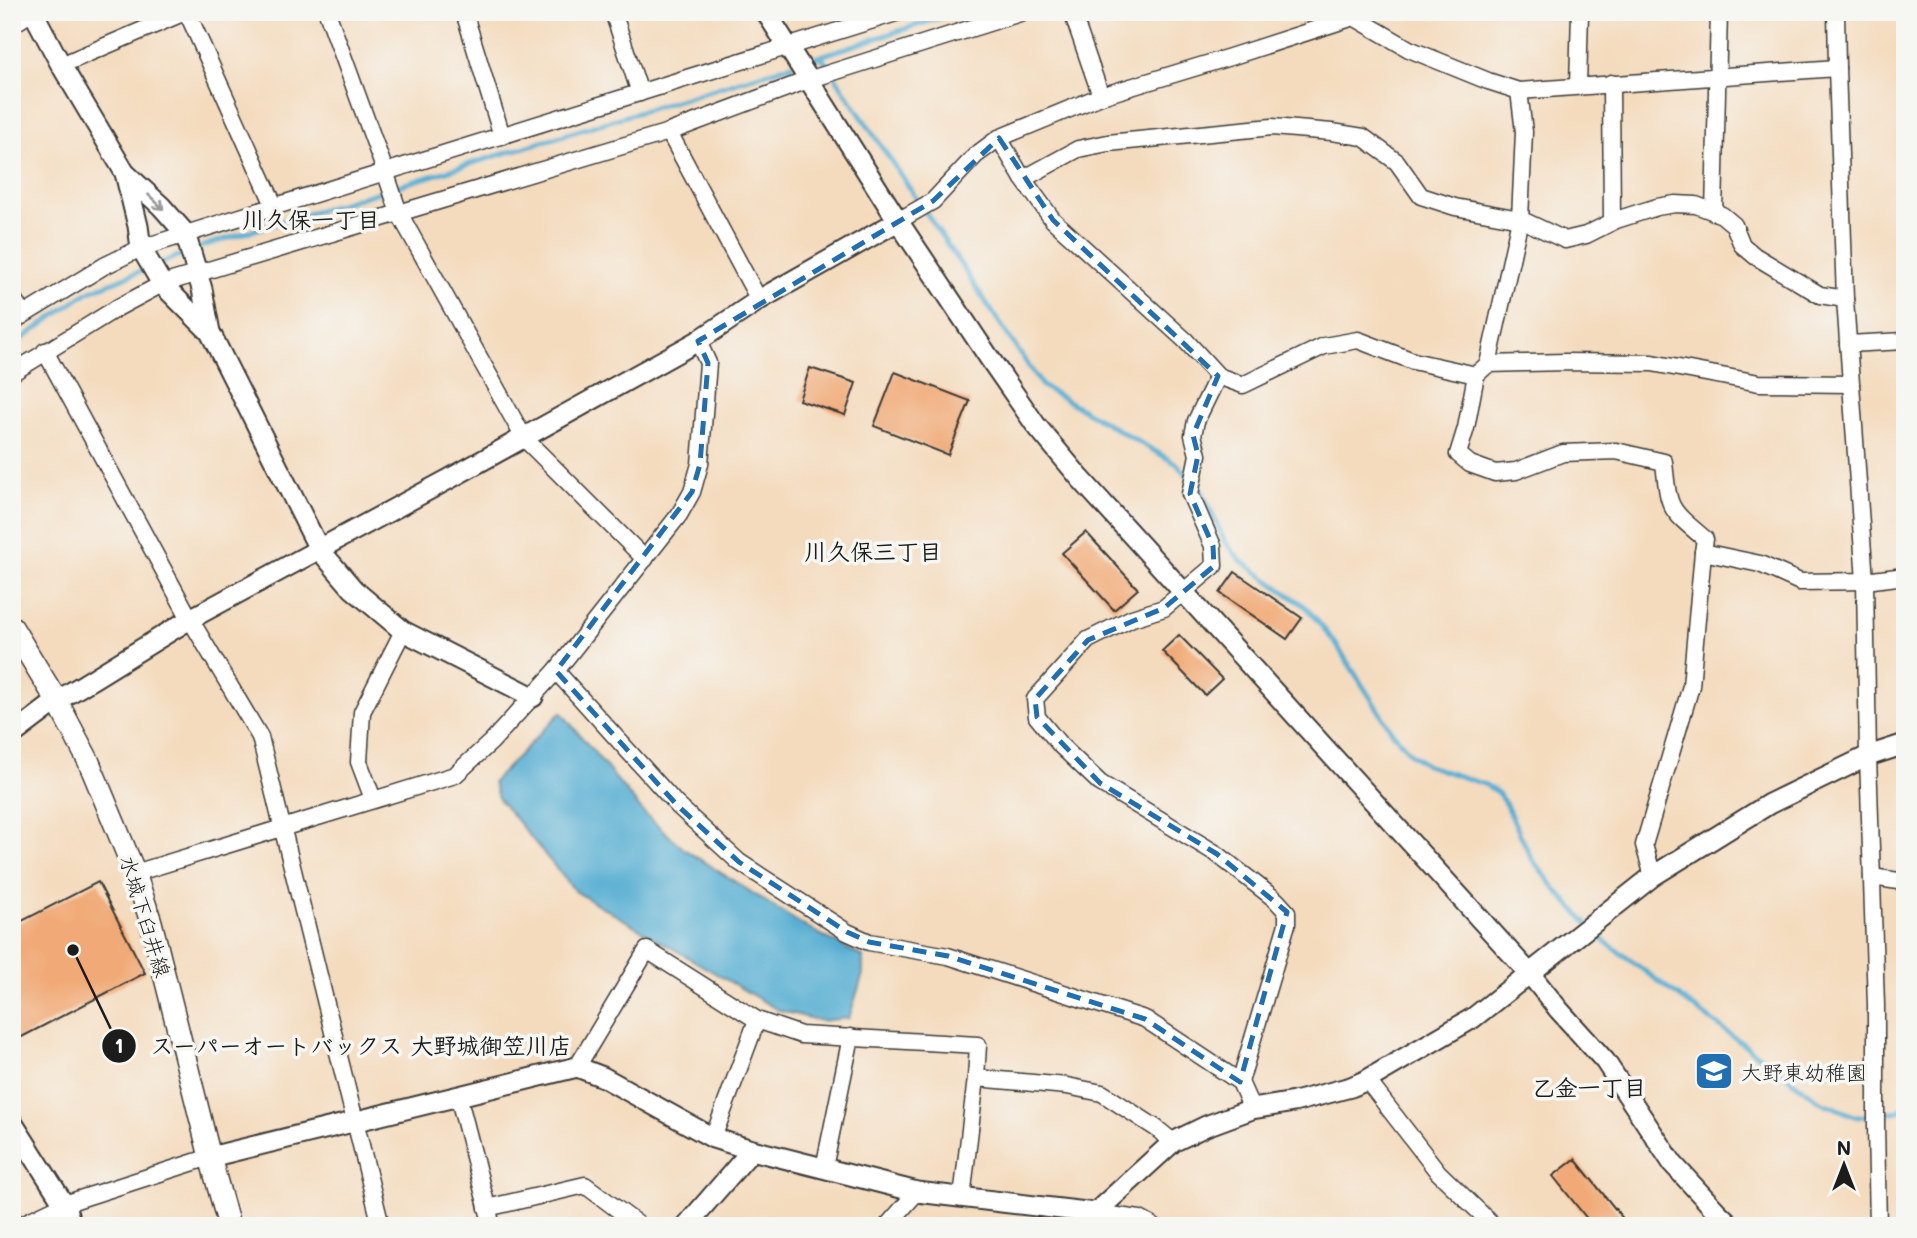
<svg xmlns="http://www.w3.org/2000/svg" width="1917" height="1238" font-family="Mali,'Klee One',sans-serif">
  <style>
    .water { fill: #55add2; stroke: #386477; stroke-width: 2 }
    .lines { fill: none; stroke-linecap: round; stroke-linejoin: round }
    .stream { stroke: #55add2; stroke-width: 5 }
    .building { fill: #f1aa77 }
    .minor-casing { stroke: #3c3934; stroke-width: 19 }
    .tertiary-casing { stroke: #3c3934; stroke-width: 23 }
    .secondary-casing { stroke: #3c3934; stroke-width: 24 }
    .minor { stroke: #fff; stroke-width: 16 }
    .tertiary { stroke: #fff; stroke-width: 19 }
    .secondary { stroke: #fff; stroke-width: 21 }
    .oneway { stroke: #999 }
    .marked { fill: none; stroke: #1f6fb2; stroke-width: 5; stroke-dasharray: 14 9; stroke-linejoin: round }
    .labels { text-anchor: middle; dominant-baseline: central; stroke-width: 7; stroke-linejoin: round; paint-order: stroke }
    .street-label { font-size: 21px; fill: #1c1c1c; stroke: #f6f6f2 }
    .poi-label { font-size: 21px; fill: #1c1c1c; stroke: #f6f6f2; text-anchor: start }
    .neighbourhood-label { font-size: 23px; font-weight: bold; fill: #1c1c1c; stroke: #f6f6f2 }
    .leader { fill: none; stroke: #1c1c1c; stroke-width: 2.5 }
    .callout-dot { fill: #1c1c1c; stroke: #f6f6f2; stroke-width: 2.5 }
    .mark-label { font-size: 21px; text-anchor: middle; font-weight: bold; fill: #fff }
    .callout-label { font-size: 23px; text-anchor: middle; font-weight: bold; fill: #1c1c1c; stroke: #f6f6f2; stroke-width: 7; stroke-linejoin: round; paint-order: stroke }
  </style>
  <rect width="100%" height="100%" fill="#f6f6f2"/>
  <filter id="ink" filterUnits="userSpaceOnUse"><feTurbulence type="fractalNoise" baseFrequency=".0143" numOctaves="2"/><feDisplacementMap in="SourceGraphic" scale="14" xChannelSelector="R" yChannelSelector="G"/><feConvolveMatrix kernelMatrix="1 2 1 2 8 2 1 2 1" color-interpolation-filters="sRGB"/></filter>
  <filter id="wash" filterUnits="userSpaceOnUse"><feTurbulence type="fractalNoise" baseFrequency=".00686" numOctaves="4" result="noise"/><feDisplacementMap in="SourceGraphic" scale="28" xChannelSelector="R" yChannelSelector="G"/><feGaussianBlur stdDeviation="1.57" result="paint"/><feColorMatrix in="noise" values="0 0 0 0 0 0 0 0 0 0 0 0 0 0 0 0 0 1.4 0 .05"/><feComposite in="paint" operator="in"/></filter>
  <g filter="url(#wash)">
    <rect width="100%" height="100%" fill="#f4dbbe"/>
    <path class="water" d="M561,712L644,813L684,849L804,926L863,957V974L849,1018L821,1021L778,1010L575,891L498,798L493,782Z"/>
    <g class="lines">
      <g class="stream">
        <path d="M821,56L1042,386L1177,464L1189,477"/>
        <path d="M802,62L958,12"/>
        <path d="M12,346L88,292L206,245L792,65"/>
        <path d="M1196,483L1200,487L1225,542L1240,560L1306,607L1336,644L1393,733L1411,754L1426,765L1486,785L1498,793L1506,805L1532,859L1557,891L1587,923"/>
        <path d="M1593,930L1599,937L1821,1102L1857,1117L1899,1111L1905,1106"/>
      </g>
    </g>
    <g id="blocks">
      <g class="building">
        <path d="M810,368L856,383L845,415L799,400Z"/>
        <path d="M895,372L970,401L948,455L874,426Z"/>
        <path d="M1086,532L1138,589L1114,610L1062,553Z"/>
        <path d="M1235,572L1302,618L1287,639L1220,593Z"/>
        <path d="M1179,635L1222,679L1205,695L1162,651Z"/>
        <path d="M98,882L145,973L12,1042V926Z"/>
        <path d="M1575,1159L1629,1226H1593L1553,1176Z"/>
      </g>
    </g>
  </g>
  <g filter="url(#ink)">
    <use href="#blocks" fill-opacity="0" stroke="#3c3934" stroke-width="2"/>
    <g class="lines">
      <g class="minor-casing">
        <g id="minor">
          <path d="M187,12L274,205"/>
          <path d="M327,12L385,171L399,213L524,438L645,559"/>
          <path d="M464,12L502,136"/>
          <path d="M613,12L640,93"/>
          <path d="M1072,12L1101,96"/>
          <path d="M1836,12L1837,68L1845,299L1865,581L1868,756L1876,1005V1125L1878,1226"/>
          <path d="M12,25L32,12"/>
          <path d="M61,65L185,12"/>
          <path d="M1611,83L1612,222"/>
          <path d="M1578,86L1580,12"/>
          <path d="M1519,91L1524,132L1520,219L1488,364L1476,375L1466,428L1458,454L1470,464L1495,473L1516,471L1563,453L1616,451L1664,462C1669,510 1668,508 1705,539L1703,552L1760,564L1800,582L1865,581L1905,576"/>
          <path d="M669,132L759,300"/>
          <path d="M999,138L1023,179L1053,220L1185,340L1218,376L1243,385L1324,346L1358,340L1413,361L1476,375"/>
          <path d="M1023,179L1078,149L1108,143L1272,127L1332,132L1363,137L1397,162L1421,196L1455,207L1520,219L1565,240L1586,235L1616,220L1657,207L1675,204L1696,205L1722,215L1734,225L1742,245L1755,256L1820,295L1845,299"/>
          <path d="M1714,212L1719,12"/>
          <path d="M898,221L933,201L976,155L999,138L1101,96L1230,57L1354,17L1409,49L1488,81L1519,91L1837,68"/>
          <path d="M12,296L23,315"/>
          <path d="M12,322L104,266L141,248L899,12"/>
          <path d="M1848,344L1905,341"/>
          <path d="M45,351L190,619L260,737L381,1226"/>
          <path d="M1488,364L1565,362L1652,363L1759,383L1851,384"/>
          <path d="M12,373L117,308L162,284L669,132L808,80L1023,12"/>
          <path d="M1218,376L1196,421L1193,435L1198,455L1190,494L1213,546L1214,566L1164,608L1132,618L1088,640L1035,699L1037,717L1061,746L1100,783L1217,854L1276,900L1287,912V924L1240,1082"/>
          <path d="M556,671L677,805L739,862L847,932L869,942L948,956L1145,1019L1240,1082L1252,1109"/>
          <path d="M373,799L359,762L362,712L403,631"/>
          <path d="M135,873L455,775L491,742L556,671L679,515L692,492L700,464L708,363L698,341"/>
          <path d="M1653,876L1644,845L1691,686L1703,552"/>
          <path d="M1872,877L1905,882"/>
          <path d="M577,1067L647,950L757,1020L801,1035L978,1045L976,1078L1067,1086L1102,1093L1156,1128L1173,1142"/>
          <path d="M1367,1080L1438,1172L1494,1226"/>
          <path d="M458,1095L492,1226"/>
          <path d="M713,1138L757,1020"/>
          <path d="M824,1168L851,1037"/>
          <path d="M962,1198L976,1078"/>
          <path d="M487,1208L585,1185L640,1226"/>
          <path d="M18,1226L64,1204L210,1157"/>
          <path d="M887,1226L917,1192"/>
          <path d="M1085,1226L1095,1213L1140,1219L1153,1226"/>
        </g>
      </g>
      <g class="tertiary-casing">
        <g id="tertiary">
          <path d="M33,12L61,65L125,173L161,206L185,233L202,289L210,332L319,549L353,589L403,631L533,697"/>
          <path d="M766,12L898,221L990,359L1035,424L1080,478L1530,974L1559,1010L1605,1061L1673,1164L1718,1213L1732,1226"/>
          <path d="M125,173L138,226L141,248L162,284L210,332"/>
          <path d="M12,735L57,701L190,619L449,479L698,341L759,300L898,221"/>
          <path d="M12,1122L64,1204L72,1226"/>
          <path d="M210,1157L577,1067L603,1077L713,1138L752,1150L917,1192L1095,1213L1173,1142L1206,1126L1252,1109L1294,1102L1351,1087L1367,1080L1473,1018L1653,876L1769,804L1868,756L1905,744"/>
          <path d="M686,1226L752,1150"/>
        </g>
      </g>
      <g class="secondary-casing">
        <path id="secondary" d="M12,627L57,701L88,760L135,873L151,922L210,1157L229,1226"/>
      </g>
      <use href="#minor" class="minor"/>
      <use href="#tertiary" class="tertiary"/>
      <use href="#secondary" class="secondary"/>
    </g>
    <defs><path id="oneway-shaft" d="M-6 0H5M1.5-3L5.5 0L1.5 3" fill="none" stroke-width="1.6" stroke-linecap="round" stroke-linejoin="round" transform="scale(1.75)"/></defs>
    <use class="oneway" href="#oneway-shaft" transform="translate(156 202) rotate(44)"/>
  </g>
  <path class="marked" d="M999,138L1053,220L1218,376L1193,435L1198,455L1190,494L1213,546L1214,566L1164,608L1088,640L1035,699L1037,717L1100,783L1217,854L1287,912L1240,1082L1145,1019L948,956L869,942L847,932L739,862L677,805L556,671L692,492L700,464L708,363L698,341L933,201Z"/>
  <defs>
    <g id="school-square" transform="scale(2.0125)"><rect x="-9" y="-9" width="18" height="18" rx="4" fill="#1f6fb2" stroke="#f6f6f2"/><path d="M0-5L7-2L0 1L-7-2ZM-4 1L0 2.5L4 1V4Q0 6-4 4Z" fill="#fff"/></g>
  </defs>
  <g fill-rule="evenodd">
    <use href="#school-square" x="1714" y="1071"/>
  </g>
  <g class="labels">
    <g class="street-label">
      <text transform="translate(146 916) rotate(73)">水城下臼井線</text>
    </g>
    <g class="poi-label">
      <text x="1741" y="1071">大野東幼稚園</text>
    </g>
    <g class="neighbourhood-label">
      <text x="311" y="219">川久保一丁目</text>
      <text x="873" y="551">川久保三丁目</text>
      <text x="1589" y="1087">乙金一丁目</text>
    </g>
  </g>
  <path class="leader" d="M73 950L119 1046"/>
  <g class="callout-dot">
    <circle cx="73" cy="950" r="7"/>
    <circle cx="119" cy="1046" r="18"/>
  </g>
  <g class="mark-label">
    <text x="119" y="1053">1</text>
  </g>
  <g class="callout-label">
    <text x="361" y="1054">スーパーオートバックス 大野城御笠川店</text>
  </g>
  <rect width="1917" height="1238" fill="none" stroke="#f6f6f2" stroke-width="42"/>
  <g transform="translate(1844 1165)" stroke="#f6f6f2" stroke-width="5" paint-order="stroke">
  <path d="M0-5L12 26L0 18L-12 26Z" fill="#1c1c1c"/>
  <text y="-10" font-size="19" font-weight="bold" text-anchor="middle" fill="#1c1c1c">N</text>
  </g>
</svg>
